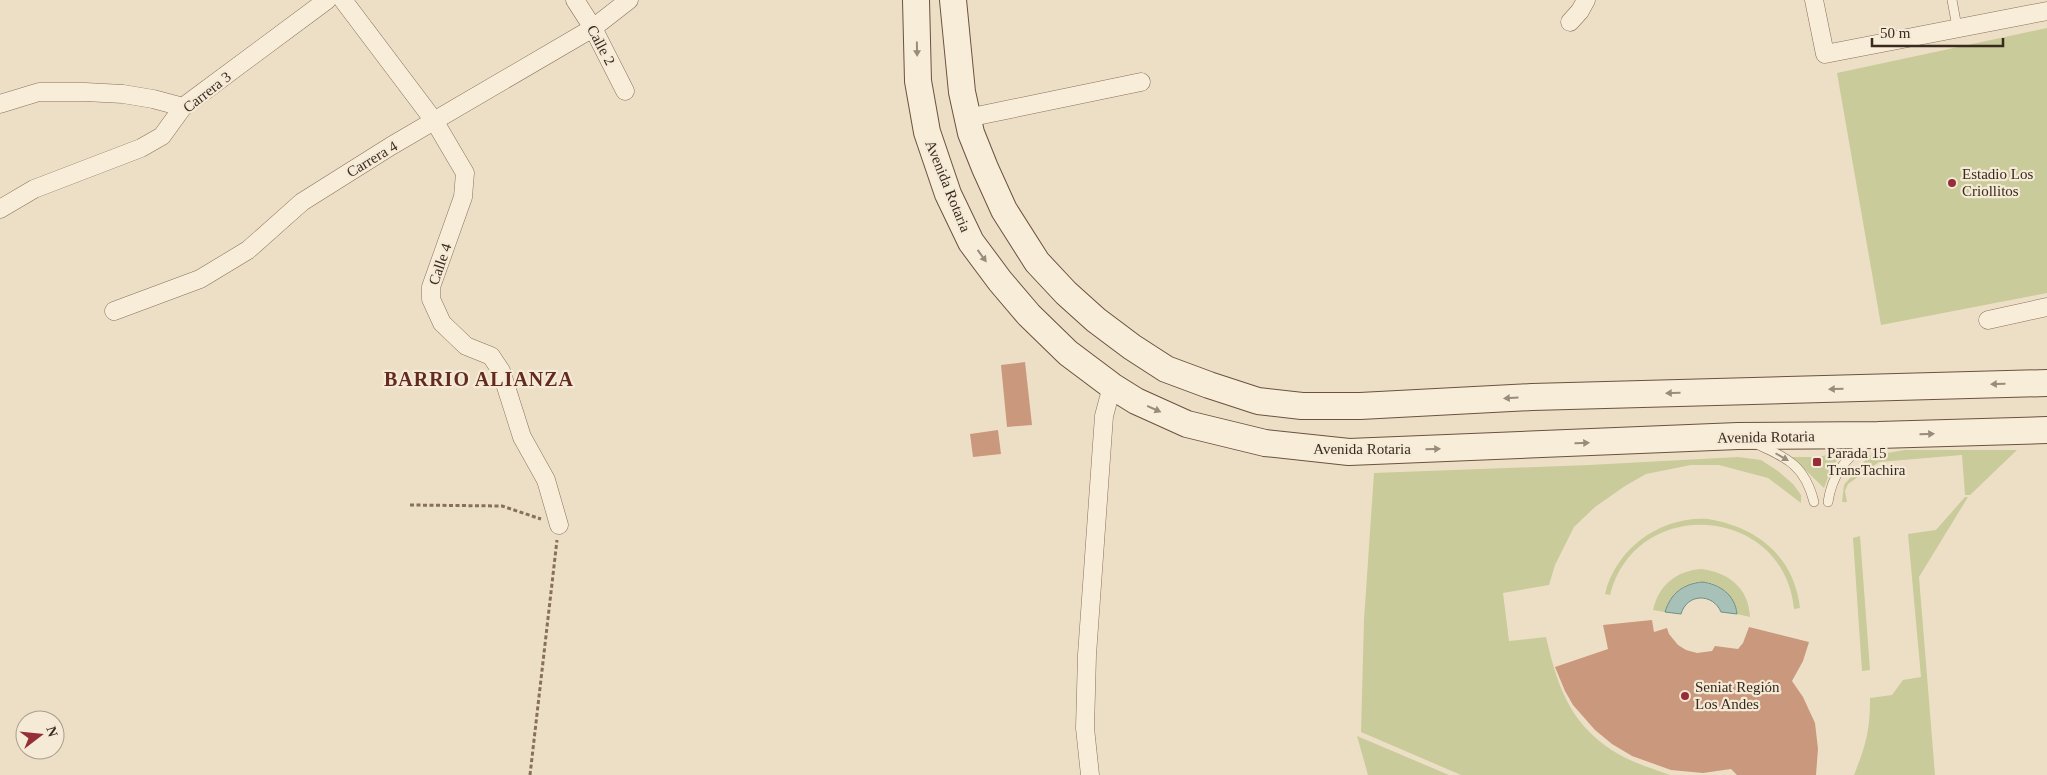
<svg xmlns="http://www.w3.org/2000/svg" width="2047" height="775" font-family="Georgia,serif">
  <style>
    .green { fill: #c9cb9a }
    .water { fill: #a7c1b8; stroke: #6e8f85 }
    .building { fill: #ca987d }
    .lines { fill: none; stroke-linecap: round; stroke-linejoin: round }
    .lane-casing { stroke: #88705c; stroke-width: 10 }
    .street-casing { stroke: #88705c; stroke-width: 19 }
    .secondary-casing { stroke: #6a523f; stroke-width: 28 }
    .path { stroke: #88705c; stroke-width: 3; stroke-dasharray: 4 2.5; stroke-linecap: butt }
    .lane { stroke: #f8edd9; stroke-width: 9 }
    .street { stroke: #f8edd9; stroke-width: 18 }
    .secondary { stroke: #f8edd9; stroke-width: 26 }
    .oneway { fill: #988c7c }
    .poi-dot { fill: #952e36; stroke: #f5ead6; stroke-width: 2 }
    .labels { text-anchor: middle; dominant-baseline: central; stroke-width: 4.5; stroke-linejoin: round; paint-order: stroke }
    .street-label { font-size: 15px; fill: #392a20; stroke: #f5ead6 }
    .poi-label { font-size: 15px; fill: #392a20; stroke: #f5ead6; text-anchor: start }
    .district-label { font-size: 20px; font-weight: bold; letter-spacing: 1px; fill: #642a20; stroke: #f5ead6 }
  </style>
  <rect width="100%" height="100%" fill="#eddfc6"/>
  <g class="green">
    <path d="M2047,28V293L1881,325L1837,73Z"/>
    <path d="M1905,450H2017L1970,495H1965L1962,455L1879,462L1848,484L1845,491L1847,502H1842L1844,485L1869,456Z"/>
    <path d="M1841,453L1831,470L1824,488L1792,457H1816Z"/>
    <path d="M1738,457L1761,460L1778,471L1793,484L1801,495V503L1768,478L1719,465H1691L1646,474L1625,486L1595,507L1574,527L1555,565L1549,585L1503,593L1509,641L1546,637C1558,689 1571,727 1620,755C1636,764 1654,769 1670,775H1461L1361,732L1364,620L1374,473L1589,465Z"/>
    <path d="M1965,497H1968L1919,577L1935,775H1854C1866,745 1870,731 1870,698L1892,695L1903,680L1921,677L1908,534L1936,530Z"/>
    <path d="M1708,519C1757,527 1794,556 1800,608L1794,609C1784,505 1636,494 1610,595L1605,594C1616,548 1661,516 1708,519Z"/>
    <path d="M1860,536L1870,670L1862,671L1853,538Z"/>
    <path d="M1701,569C1728,572 1749,588 1750,617L1737,614C1729,572 1677,571 1665,612L1653,610C1659,585 1676,571 1701,569Z"/>
    <path d="M1357,736L1449,775H1368Z"/>
  </g>
  <path class="water" d="M1702,582C1720,584 1735,595 1737,614L1721,612C1713,593 1687,593 1681,614L1665,612C1671,593 1683,584 1702,582Z"/>
  <g class="building">
    <path d="M1025,362L1032,425L1007,427L1001,365Z"/>
    <path d="M998,430L1001,454L973,457L970,434Z"/>
    <path d="M1652,620L1654,632L1667,628L1669,634L1678,645L1686,650L1697,653L1712,651L1715,646L1738,649L1743,643L1749,627L1809,642L1803,661L1792,681L1803,697L1815,723L1818,749L1816,775H1737L1731,769L1703,773L1671,770L1632,756L1612,744L1595,730L1573,705L1565,691L1555,667L1608,649L1603,625Z"/>
  </g>
  <g class="lines">
    <g class="lane-casing">
      <g id="lane">
        <path d="M1952,0L1957,27"/>
        <path d="M1756,444C1788,458 1805,466 1814,502"/>
        <path d="M1828,502C1832,475 1845,458 1868,442"/>
      </g>
    </g>
    <g class="street-casing">
      <g id="street">
        <path d="M343,0L435,122L465,173L463,197L431,287V299L442,323L466,346L491,356L501,371L522,437L546,480L559,525"/>
        <path d="M575,0L593,28L625,91"/>
        <path d="M1814,0L1825,54L2047,11"/>
        <path d="M1570,22L1580,11L1586,0"/>
        <path d="M0,104L39,92H85L123,94L153,99L183,107"/>
        <path d="M967,118L1141,82"/>
        <path d="M0,209L34,189L141,148L162,136L183,107L327,0"/>
        <path d="M114,311L200,279L248,250L302,202L391,146L593,28L629,0"/>
        <path d="M1988,320L2047,307"/>
        <path d="M1090,775L1085,728L1087,655L1104,416L1112,386"/>
      </g>
    </g>
    <g class="secondary-casing">
      <g id="secondary">
        <path d="M916,0L918,81L927,132L948,194L971,242L1000,281L1029,315L1068,353L1112,386L1136,401L1187,424L1265,443L1349,452L1738,436L1878,435L2047,430"/>
        <path d="M953,0L962,92L971,133L985,168L1004,210L1037,262L1066,293L1096,320L1132,347L1166,369L1209,385L1258,401L1302,406H1360L1532,397L2047,383"/>
      </g>
    </g>
    <g class="path">
      <path d="M410,505L502,506L541,519"/>
      <path d="M530,775L557,540"/>
    </g>
    <use href="#lane" class="lane"/>
    <use href="#street" class="street"/>
    <use href="#secondary" class="secondary"/>
  </g>
  <defs><path id="oneway-solid" d="M-6-.8H1V-3.2L6.5 0L1 3.2V.8H-6Z" transform="scale(1.25)"/></defs>
  <g class="oneway">
    <use href="#oneway-solid" transform="translate(917 49) rotate(89)"/>
    <use href="#oneway-solid" transform="translate(982 256) rotate(54)"/>
    <use href="#oneway-solid" transform="translate(1998 384) rotate(178)"/>
    <use href="#oneway-solid" transform="translate(1836 389) rotate(178)"/>
    <use href="#oneway-solid" transform="translate(1673 393) rotate(178)"/>
    <use href="#oneway-solid" transform="translate(1511 398) rotate(177)"/>
    <use href="#oneway-solid" transform="translate(1154 409) rotate(24)"/>
    <use href="#oneway-solid" transform="translate(1927 434) rotate(-2)"/>
    <use href="#oneway-solid" transform="translate(1582 443) rotate(-2)"/>
    <use href="#oneway-solid" transform="translate(1433 449) rotate(-2)"/>
    <use href="#oneway-solid" transform="translate(1782 457) rotate(30)"/>
  </g>
  <g class="poi-dot">
    <circle cx="1952" cy="183" r="5"/>
    <rect x="1812" y="457" width="10" height="10" rx="2.5"/>
    <circle cx="1685" cy="696" r="5"/>
  </g>
  <g class="labels">
    <g class="street-label">
      <text transform="translate(601 45) rotate(62)">Calle 2</text>
      <text transform="translate(207 92) rotate(-38)">Carrera 3</text>
      <text transform="translate(372 159) rotate(-31)">Carrera 4</text>
      <text transform="translate(948 186) rotate(68)">Avenida Rotaria</text>
      <text transform="translate(440 264) rotate(-71)">Calle 4</text>
      <text transform="translate(1766 437) rotate(-1)">Avenida Rotaria</text>
      <text x="1362" y="449">Avenida Rotaria</text>
    </g>
    <g class="poi-label">
      <text x="1962" y="174">Estadio Los<tspan x="1962" dy="17">Criollitos</tspan></text>
      <text x="1827" y="453">Parada 15<tspan x="1827" dy="17">TransTachira</tspan></text>
      <text x="1695" y="687">Seniat Región<tspan x="1695" dy="17">Los Andes</tspan></text>
    </g>
    <g class="district-label">
      <text x="479" y="379">BARRIO ALIANZA</text>
    </g>
  </g>
  <g transform="translate(40 735) rotate(74)"><circle r="24" fill="#f5ead6" stroke="#aa9d8d"/>
  <path d="M0-4L9 19L0 12L-9 19Z" fill="#952e36"/>
  <text y="-8" font-size="14" font-weight="bold" text-anchor="middle" fill="#392a20">N</text>
  </g>
  <path d="M1872 38v8h131v-8" fill="none" stroke="#392a20" stroke-width="2.5"/>
  <text x="1880" y="38" font-size="15" fill="#392a20" stroke="#f5ead6" stroke-width="4" paint-order="stroke">50 m</text>
</svg>
